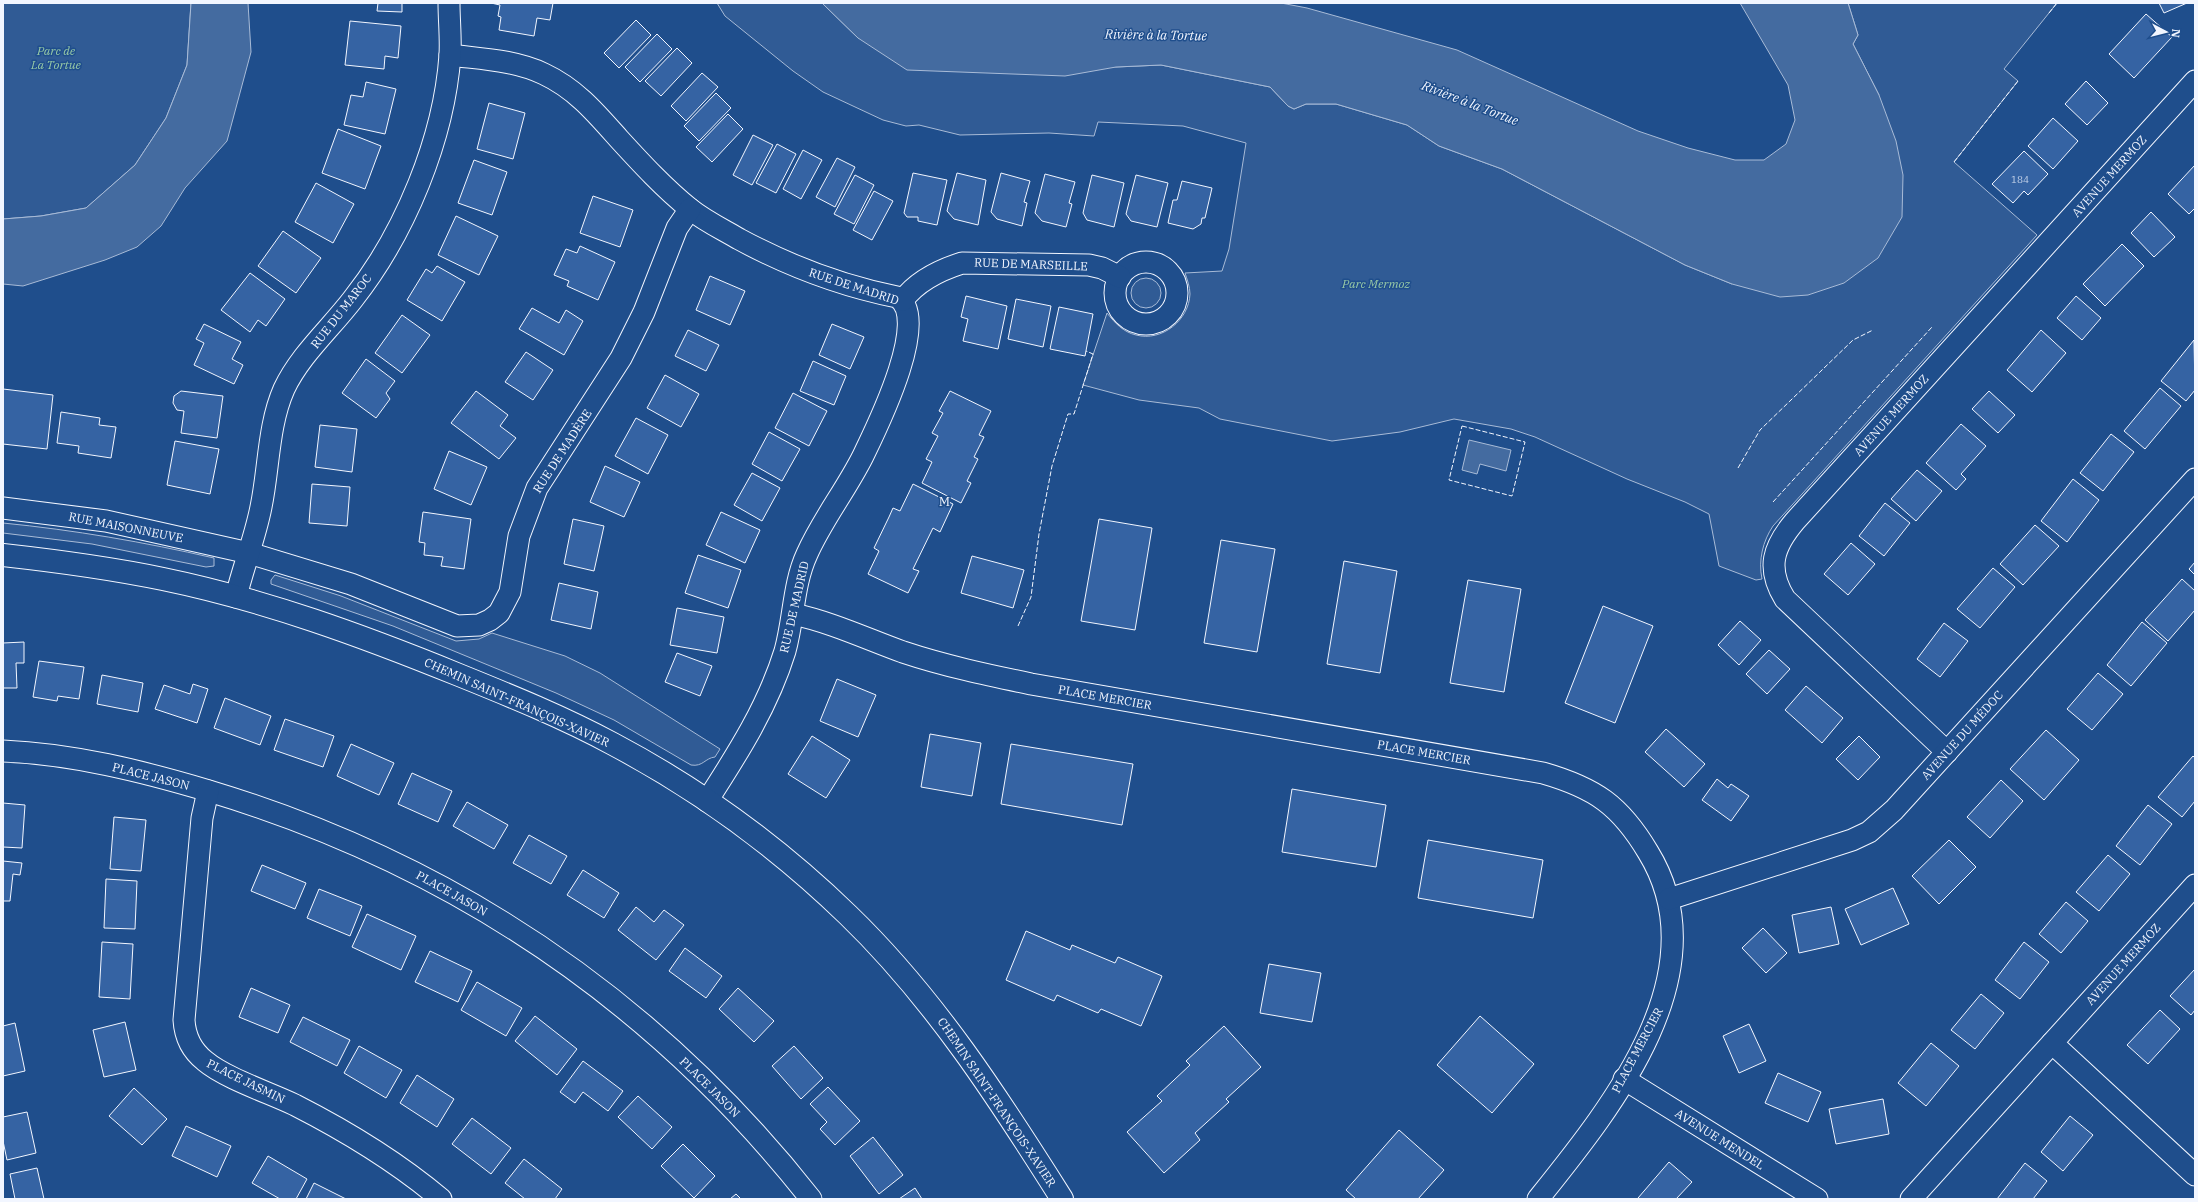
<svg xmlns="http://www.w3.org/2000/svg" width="2198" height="1202" font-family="'IBM Plex Serif',serif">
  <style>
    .green { fill: #305b95; stroke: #a8bbd7 }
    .water { fill: #446ba0; stroke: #a8bbd7 }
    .building { fill: #3563a3; stroke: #f2f6ff }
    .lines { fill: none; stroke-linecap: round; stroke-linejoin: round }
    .minor-casing { stroke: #f2f6ff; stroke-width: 23 }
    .tertiary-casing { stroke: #f2f6ff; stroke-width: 24 }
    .minor { stroke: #1f4e8c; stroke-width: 21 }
    .tertiary { stroke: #1f4e8c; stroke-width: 22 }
    .fence { stroke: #f2f6ff; stroke-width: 1; stroke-dasharray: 5 2; stroke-linecap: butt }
    .labels { text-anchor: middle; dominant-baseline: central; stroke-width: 3; stroke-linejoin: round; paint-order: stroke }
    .number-label { font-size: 10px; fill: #c3d1e8 }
    .park-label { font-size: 12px; font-style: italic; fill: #97c8a6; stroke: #1f4e8c }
    .street-label { font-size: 12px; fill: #f2f6ff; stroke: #1f4e8c }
    .water-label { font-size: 13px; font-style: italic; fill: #f2f6ff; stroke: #1f4e8c }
    .neighbourhood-label { font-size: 13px; letter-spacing: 1px; fill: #f2f6ff; stroke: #1f4e8c }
  </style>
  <rect width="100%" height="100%" fill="#1f4e8c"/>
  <g class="green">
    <path d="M3,3H191L187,65L166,118L135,165L86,208L41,216L3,219Z"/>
    <path d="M717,3H822L858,38L1116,67L1161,65L1270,87L1288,106L1294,109L1306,104H1336L1407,125L1439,146L1502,169L1685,265L1732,284L1879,95L1853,44L1858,35L1848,3H2057L2004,69L2018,81L1954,162L2037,235L1773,526C1763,541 1758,560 1762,579L1756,580L1719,566L1709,514L1685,502L1627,479L1535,437L1511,429L1454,419L1400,432L1332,441L1220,419L1199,408L1139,400L1083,385L1107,313C1115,323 1123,332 1136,335C1162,342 1189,320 1190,294C1190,287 1187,279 1185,273L1222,271L1229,249L1246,143L1183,126L1098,122L1094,136L1049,133L960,135L919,125L906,126L883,120L823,92L793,71L725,16Z"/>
    <circle cx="1146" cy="293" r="15"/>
    <path d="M3,523C74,530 144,542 214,558V566L206,567L92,544L3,533Z"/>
    <path d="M275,575L341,596L456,641L479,639L492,633L565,656L600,673L720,749L715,757C705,758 703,767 691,765L614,720L556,693L393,626L271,584V580Z"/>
  </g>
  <g class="water">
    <path d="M191,3H248L251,52L227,141L185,188L161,226L137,247L105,260L23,286L3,284V219L41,216L86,208L135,165L166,118L187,65Z"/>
    <path d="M822,3H1281L1307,8L1457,50L1638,131L1688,148L1735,160H1764L1786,144L1795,120L1788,85L1740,3H1848L1858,35L1853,44L1879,95L1896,141L1903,175L1902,217L1878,258L1844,283L1808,295L1780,297L1732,284L1685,265L1502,169L1439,146L1407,125L1336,104H1306L1294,109L1288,106L1270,87L1161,65L1116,67L1065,76L907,70L858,38Z"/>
    <path d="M1469,440L1511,450L1506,471L1480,464L1477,474L1462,470Z"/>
  </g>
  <g class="building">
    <path d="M378,3H402V12L377,11Z"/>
    <path d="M491,3H553L550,20L537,18L534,36L499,30L501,17L498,16L500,5Z"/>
    <path d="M2159,3H2187L2164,13Z"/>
    <path d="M2146,14L2172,37L2134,78L2109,54Z"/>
    <path d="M636,20L651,35L619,68L604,53Z"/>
    <path d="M350,21L401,26L398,58L385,56L384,69L345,65Z"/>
    <path d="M657,34L672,49L640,82L625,67Z"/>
    <path d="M677,48L692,63L661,96L645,81Z"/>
    <path d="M702,73L718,87L686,121L671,106Z"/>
    <path d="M2086,81L2108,103L2087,125L2065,104Z"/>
    <path d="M366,82L396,89L385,134L344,125L351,95L363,97Z"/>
    <path d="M716,93L731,108L699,141L684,126Z"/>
    <path d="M489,103L525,113L513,159L477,149Z"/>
    <path d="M728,114L743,129L712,162L696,147Z"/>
    <path d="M2053,118L2078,141L2053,169L2028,146Z"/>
    <path d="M338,129L381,146L365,189L322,173Z"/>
    <path d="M753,135L773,145L752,185L733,175Z"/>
    <path d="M777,144L796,154L776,193L756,183Z"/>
    <path d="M803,150L822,160L801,199L783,189Z"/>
    <path d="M2024,151L2048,174L2028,195L2024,191L2013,203L1992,184Z"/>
    <path d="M837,158L855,167L835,207L816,197Z"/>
    <path d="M474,160L507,172L492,215L458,203Z"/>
    <path d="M2195,165V208L2189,214L2168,194Z"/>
    <path d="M913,173L947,180L937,225L918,221V217H907L904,213Z"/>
    <path d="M957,173L986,180L978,225L954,219L947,211Z"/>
    <path d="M1001,173L1030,181L1024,202L1027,203L1022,226L997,219L991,212Z"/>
    <path d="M1045,174L1075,182L1069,203L1072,204L1066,227L1042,221L1035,213Z"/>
    <path d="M855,175L874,185L854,224L834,214Z"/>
    <path d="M1092,175L1124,183L1114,227L1087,220L1083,213Z"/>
    <path d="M1136,175L1168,183L1157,227L1131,221L1126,214Z"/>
    <path d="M1182,181L1212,188L1205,218H1202L1201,224L1193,229L1168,223L1173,200H1177Z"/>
    <path d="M316,183L354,204L333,243L295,222Z"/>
    <path d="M874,191L893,201L872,240L853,230Z"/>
    <path d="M593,196L633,210L620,247L580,233Z"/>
    <path d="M2151,212L2175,237L2154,257L2131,233Z"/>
    <path d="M456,216L498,236L479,275L438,255Z"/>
    <path d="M283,231L321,258L296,293L258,266Z"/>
    <path d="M2122,244L2144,266L2105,306L2083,284Z"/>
    <path d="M580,246L615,262L598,300L567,286L569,281L554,275L566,249L577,253Z"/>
    <path d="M437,266L465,282L442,321L407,300L426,269L432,273Z"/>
    <path d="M250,273L285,299L266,326L258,320L250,332L221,310Z"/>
    <path d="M710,276L745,291L730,325L696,310Z"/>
    <path d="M966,296L1007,306L998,349L963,341L968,319L961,317Z"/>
    <path d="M2076,296L2101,318L2082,340L2057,318Z"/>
    <path d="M1016,299L1051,306L1043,347L1008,339Z"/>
    <path d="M1059,307L1093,314L1085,356L1050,349Z"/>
    <path d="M532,308L559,323L566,310L583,321L564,355L519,329Z"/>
    <path d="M402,315L430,335L402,373L375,353Z"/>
    <path d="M204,324L241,342L232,359L243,365L234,384L194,365L204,343L196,339Z"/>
    <path d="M832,324L864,337L850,369L819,355Z"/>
    <path d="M688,330L719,345L706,371L675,356Z"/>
    <path d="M2041,330L2066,353L2032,392L2007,370Z"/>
    <path d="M2194,340L2195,390L2186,401L2161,381Z"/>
    <path d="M526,352L553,370L533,400L505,382Z"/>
    <path d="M366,359L395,381L386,393L390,399L376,418L342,393Z"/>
    <path d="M813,361L846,376L834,405L800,391Z"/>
    <path d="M665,375L699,394L681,427L647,408Z"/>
    <path d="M2160,388L2181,406L2145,449L2124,431Z"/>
    <path d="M3,389L53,395L47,449L3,444Z"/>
    <path d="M181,391L223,396L217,438L181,433L184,411L177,410L173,403L174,396Z"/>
    <path d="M476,391L508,415L500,426L516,438L499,459L451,423Z"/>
    <path d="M950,391L991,411L979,435L984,437L974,457L978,459L967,481L971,483L961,503L922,483L932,462L926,459L938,436L932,433L943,413L939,411Z"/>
    <path d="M1989,391L2015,415L1998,433L1972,409Z"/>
    <path d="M793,393L827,411L809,446L775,428Z"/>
    <path d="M61,412L100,418L99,425L116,427L111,458L78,453L79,446L57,443Z"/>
    <path d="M636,418L668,435L648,474L615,456Z"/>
    <path d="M1961,424L1986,446L1961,474L1966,479L1956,490L1926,463Z"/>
    <path d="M320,425L357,429L352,472L315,467Z"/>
    <path d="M769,432L800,449L782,481L752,464Z"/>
    <path d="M2111,434L2134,452L2103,491L2080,473Z"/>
    <path d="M175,441L219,449L210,494L167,485Z"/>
    <path d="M449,451L487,467L471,505L434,489Z"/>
    <path d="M605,466L640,482L624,517L590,502Z"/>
    <path d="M1917,470L1942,491L1916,521L1891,499Z"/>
    <path d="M752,473L780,488L762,521L734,505Z"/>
    <path d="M2073,479L2099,500L2067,542L2041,521Z"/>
    <path d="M312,484L350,487L347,526L309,523Z"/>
    <path d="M913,484L953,504L940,532L933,528L913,569L919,571L908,593L868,574L879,551L874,548L889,517L893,508L900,511Z"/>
    <path d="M1885,503L1910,523L1884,556L1859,536Z"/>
    <path d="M423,512L471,519L464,569L441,566L443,557L424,555L425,543L419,542Z"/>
    <path d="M721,512L760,530L745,563L706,545Z"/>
    <path d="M573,519L604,526L594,571L564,564Z"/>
    <path d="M1099,519L1152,528L1135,630L1081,621Z"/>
    <path d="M2035,525L2059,546L2023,585L2000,564Z"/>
    <path d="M1221,540L1275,549L1257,652L1204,643Z"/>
    <path d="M1851,543L1875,564L1848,595L1824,574Z"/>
    <path d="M698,555L741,570L728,608L685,593Z"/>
    <path d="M972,556L1024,570L1013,608L961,593Z"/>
    <path d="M1344,561L1397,571L1380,673L1327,664Z"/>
    <path d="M2195,562V575L2189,569Z"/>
    <path d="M1993,568L2015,587L1980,628L1957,609Z"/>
    <path d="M2182,579L2195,591V610L2168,641L2145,620Z"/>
    <path d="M1468,580L1521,589L1504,692L1450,683Z"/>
    <path d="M559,583L598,592L591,629L551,620Z"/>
    <path d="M1603,606L1653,626L1615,723L1565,703Z"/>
    <path d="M677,608L724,617L717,653L670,645Z"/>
    <path d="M1740,621L1761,640L1739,665L1718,645Z"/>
    <path d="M2142,622L2167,643L2131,686L2107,665Z"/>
    <path d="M1944,623L1968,641L1940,677L1917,659Z"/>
    <path d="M24,642V663H16L17,688H3V643Z"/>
    <path d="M1769,650L1790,669L1767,694L1746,674Z"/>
    <path d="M677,653L712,666L700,696L665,682Z"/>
    <path d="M39,661L84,667L79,699L58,696L57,701L33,697Z"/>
    <path d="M2098,673L2123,694L2092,730L2067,709Z"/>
    <path d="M102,675L143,683L138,712L97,704Z"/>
    <path d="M837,679L876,695L858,737L820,721Z"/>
    <path d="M193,684L208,689L197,723L155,709L164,685L190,694Z"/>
    <path d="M1806,686L1843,718L1822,743L1785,710Z"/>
    <path d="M225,698L271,716L260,745L214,728Z"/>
    <path d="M285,719L334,736L323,767L274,750Z"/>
    <path d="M1666,729L1705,764L1684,787L1645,752Z"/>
    <path d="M2046,730L2079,760L2044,800L2010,769Z"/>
    <path d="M930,734L981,743L972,796L921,787Z"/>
    <path d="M812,736L850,760L826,798L788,774Z"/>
    <path d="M1859,736L1880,757L1858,780L1836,759Z"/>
    <path d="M351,744L394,763L379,795L337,776Z"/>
    <path d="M1011,744L1133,764L1122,825L1001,804Z"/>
    <path d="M2193,756L2195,758V801L2182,817L2158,797Z"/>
    <path d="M412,773L452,791L438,822L398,804Z"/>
    <path d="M1717,779L1728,788L1731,784L1749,796L1731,821L1702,800Z"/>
    <path d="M2001,780L2023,801L1990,838L1967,817Z"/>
    <path d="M1292,789L1386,805L1376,867L1282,852Z"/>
    <path d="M467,802L508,825L494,849L453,826Z"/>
    <path d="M3,803L25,805L22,848L3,847Z"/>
    <path d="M2148,805L2172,824L2140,865L2116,846Z"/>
    <path d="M114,817L146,820L141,871L110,869Z"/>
    <path d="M529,835L567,856L551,884L513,863Z"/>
    <path d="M1428,840L1543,860L1533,918L1418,898Z"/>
    <path d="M1949,840L1976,867L1939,904L1912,876Z"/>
    <path d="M2108,855L2130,874L2099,911L2076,892Z"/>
    <path d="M3,861L22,863L20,875L13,874L10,901H3Z"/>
    <path d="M262,865L306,883L295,909L251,891Z"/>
    <path d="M583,870L619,893L604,918L567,895Z"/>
    <path d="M106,879L137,881L135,929L104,928Z"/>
    <path d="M1893,888L1909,924L1861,945L1845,909Z"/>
    <path d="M319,889L362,906L350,936L307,918Z"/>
    <path d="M2066,902L2088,921L2061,953L2039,934Z"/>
    <path d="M636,907L654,922L664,910L684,925L656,960L618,930Z"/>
    <path d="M1831,907L1839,944L1799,953L1792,915Z"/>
    <path d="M367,914L416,936L401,970L352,947Z"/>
    <path d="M1763,928L1787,953L1766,973L1742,948Z"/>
    <path d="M1026,931L1070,950L1072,945L1115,963L1118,957L1162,976L1141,1026L1101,1009L1098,1013L1057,995L1054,1001L1006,980Z"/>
    <path d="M102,942L133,944L130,999L99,997Z"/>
    <path d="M2024,942L2049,962L2020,999L1995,980Z"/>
    <path d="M685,948L722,976L706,998L669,971Z"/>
    <path d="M430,951L472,971L458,1002L415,982Z"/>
    <path d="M1269,964L1321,973L1312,1022L1260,1013Z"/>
    <path d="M2195,969V1010L2191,1015L2170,996Z"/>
    <path d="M477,982L522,1008L506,1036L461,1010Z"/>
    <path d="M251,988L290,1005L278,1033L239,1017Z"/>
    <path d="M738,988L774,1021L754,1042L719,1009Z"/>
    <path d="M1981,994L2004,1013L1975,1049L1951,1030Z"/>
    <path d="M2160,1010L2180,1029L2148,1064L2127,1045Z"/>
    <path d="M535,1016L577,1049L557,1075L515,1041Z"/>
    <path d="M1480,1016L1534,1064L1492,1113L1437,1065Z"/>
    <path d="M303,1017L350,1040L337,1066L290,1042Z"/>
    <path d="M125,1022L136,1070L104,1077L93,1030Z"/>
    <path d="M15,1023L25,1071L3,1076V1026Z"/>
    <path d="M1749,1024L1766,1061L1739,1073L1723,1036Z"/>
    <path d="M1224,1026L1261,1067L1226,1099L1229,1102L1195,1133L1200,1140L1164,1173L1127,1132L1162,1101L1157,1096L1190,1065L1186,1061Z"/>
    <path d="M1931,1043L1959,1066L1926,1106L1898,1083Z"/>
    <path d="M359,1046L402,1070L386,1098L344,1073Z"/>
    <path d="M794,1046L823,1078L801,1099L772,1066Z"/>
    <path d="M583,1061L623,1091L608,1111L583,1092L575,1103L560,1092Z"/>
    <path d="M1778,1073L1821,1092L1808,1122L1765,1103Z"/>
    <path d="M417,1075L454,1099L437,1127L400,1103Z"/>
    <path d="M828,1087L860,1121L835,1145L820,1129L827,1122L810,1104Z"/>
    <path d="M134,1088L167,1119L142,1145L109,1116Z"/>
    <path d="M638,1096L672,1127L652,1149L618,1117Z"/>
    <path d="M1883,1099L1889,1134L1836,1144L1829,1109Z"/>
    <path d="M27,1112L36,1153L7,1160L3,1141V1117Z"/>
    <path d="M2070,1116L2093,1135L2063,1171L2041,1152Z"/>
    <path d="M472,1118L511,1148L491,1174L452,1144Z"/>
    <path d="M186,1126L231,1146L217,1177L172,1156Z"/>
    <path d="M1399,1130L1444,1170L1418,1199H1356L1346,1190Z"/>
    <path d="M873,1137L903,1175L879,1194L850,1156Z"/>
    <path d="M683,1144L715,1176L694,1198L661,1166Z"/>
    <path d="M268,1156L307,1179L296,1199H280L252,1183Z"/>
    <path d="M524,1159L562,1189L555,1199H525L505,1183Z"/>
    <path d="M1669,1162L1692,1182L1676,1199H1640L1638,1198Z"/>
    <path d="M2025,1163L2047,1181L2033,1199H1997Z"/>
    <path d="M37,1168L44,1199H15L10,1174Z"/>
    <path d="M314,1183L346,1199H306Z"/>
    <path d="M915,1188L922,1199H899Z"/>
    <path d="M736,1194L741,1199H730Z"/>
  </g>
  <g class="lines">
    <g class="minor-casing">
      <g id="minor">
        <path d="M450,55C481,59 515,60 544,74C576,89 596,113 619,139C641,163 664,188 690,209C705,221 722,229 739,239C789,266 842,286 897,297C932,317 876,429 863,456C846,490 822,520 807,554C793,584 794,619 785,651C768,706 738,753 707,801"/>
        <circle cx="1146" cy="293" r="31"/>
        <path d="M903,300C917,281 940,270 962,263L1089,265L1102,268L1120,277"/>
        <path d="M3,508L106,521L249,553L351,584L457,626L479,625L490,620L499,613L510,592L519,536L537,488L621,358L644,312L677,228L690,209"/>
        <path d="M236,597C243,567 255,538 261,507C269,469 268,425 284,389C300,355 330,329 353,299C405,233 444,139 450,55C451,38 449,20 449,3"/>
        <path d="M793,614C831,622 867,639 903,652C945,666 988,675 1031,684L1543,773C1595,788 1620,805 1648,852C1722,972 1611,1108 1538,1199"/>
        <path d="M3,751C73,754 142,771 209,791C451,864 654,1000 811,1199"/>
        <path d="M1947,752L1785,599C1766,568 1773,547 1795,521L2195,81"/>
        <path d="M208,791L202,818L184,1020C185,1037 191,1050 205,1061C225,1078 270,1093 295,1105C346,1131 397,1162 441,1199"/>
        <path d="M1669,899L1852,840L1869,832L1894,810L2195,479"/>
        <path d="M2052,1043L2195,1175"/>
        <path d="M1624,1079L1817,1199"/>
        <path d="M1911,1199L2195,885"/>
      </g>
    </g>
    <g class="tertiary-casing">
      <path id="tertiary" d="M3,555C57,561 110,568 163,579C265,600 363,636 459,675C511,696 563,717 613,744C698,789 779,848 848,915C934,998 999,1099 1062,1199"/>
    </g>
    <use href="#minor" class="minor"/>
    <use href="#tertiary" class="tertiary"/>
    <g class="fence">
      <path d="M2049,13L2057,3"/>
      <path d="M1954,162L2018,81"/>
      <path d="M1462,426L1525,442L1512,496L1449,480Z"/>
      <path d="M1738,468L1760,430L1853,340L1873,330"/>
      <path d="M1773,502L1932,327"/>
      <path d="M1018,626L1031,597L1039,534L1052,466L1068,414H1074L1093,354L1086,351"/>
    </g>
  </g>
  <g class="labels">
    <g class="number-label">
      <text x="2020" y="179">184</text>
    </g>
    <g class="park-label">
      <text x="56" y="50">Parc de<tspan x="56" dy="14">La Tortue</tspan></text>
      <text x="1376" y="283">Parc Mermoz</text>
    </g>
    <g class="street-label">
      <text transform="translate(2109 176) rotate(-48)">AVENUE MERMOZ</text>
      <text transform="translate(1031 264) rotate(2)">RUE DE MARSEILLE</text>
      <text transform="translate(854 286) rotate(18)">RUE DE MADRID</text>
      <text transform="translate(341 311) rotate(-52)">RUE DU MAROC</text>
      <text transform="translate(1891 415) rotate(-48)">AVENUE MERMOZ</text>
      <text transform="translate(562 451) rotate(-57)">RUE DE MADÈRE</text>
      <text transform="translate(126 527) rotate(11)">RUE MAISONNEUVE</text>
      <text transform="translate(794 607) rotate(-77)">RUE DE MADRID</text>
      <text transform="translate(1105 697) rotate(10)">PLACE MERCIER</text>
      <text transform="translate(517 702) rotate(24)">CHEMIN SAINT-FRANÇOIS-XAVIER</text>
      <text transform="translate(1962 735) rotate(-48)">AVENUE DU MÉDOC</text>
      <text transform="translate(1424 752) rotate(10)">PLACE MERCIER</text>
      <text transform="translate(151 776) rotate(14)">PLACE JASON</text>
      <text transform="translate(452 893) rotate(29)">PLACE JASON</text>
      <text transform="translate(2123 964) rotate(-48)">AVENUE MERMOZ</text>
      <text transform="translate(1637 1050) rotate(-62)">PLACE MERCIER</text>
      <text transform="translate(246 1081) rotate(26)">PLACE JASMIN</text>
      <text transform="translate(710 1087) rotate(45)">PLACE JASON</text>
      <text transform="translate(997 1102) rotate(56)">CHEMIN SAINT-FRANÇOIS-XAVIER</text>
      <text transform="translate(1720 1139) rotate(32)">AVENUE MENDEL</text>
    </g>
    <g class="water-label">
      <text transform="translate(1156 35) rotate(1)">Rivière à la Tortue</text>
      <text transform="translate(1470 103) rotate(21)">Rivière à la Tortue</text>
    </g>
    <g class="neighbourhood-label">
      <text x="945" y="501">M</text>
    </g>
  </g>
  <rect width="2198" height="1202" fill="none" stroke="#f2f6ff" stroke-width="8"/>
  <g transform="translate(2166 32) rotate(97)" stroke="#1f4e8c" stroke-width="3" paint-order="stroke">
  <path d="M0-3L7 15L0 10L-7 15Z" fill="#f2f6ff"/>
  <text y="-6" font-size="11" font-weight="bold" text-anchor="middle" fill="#f2f6ff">N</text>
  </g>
</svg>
